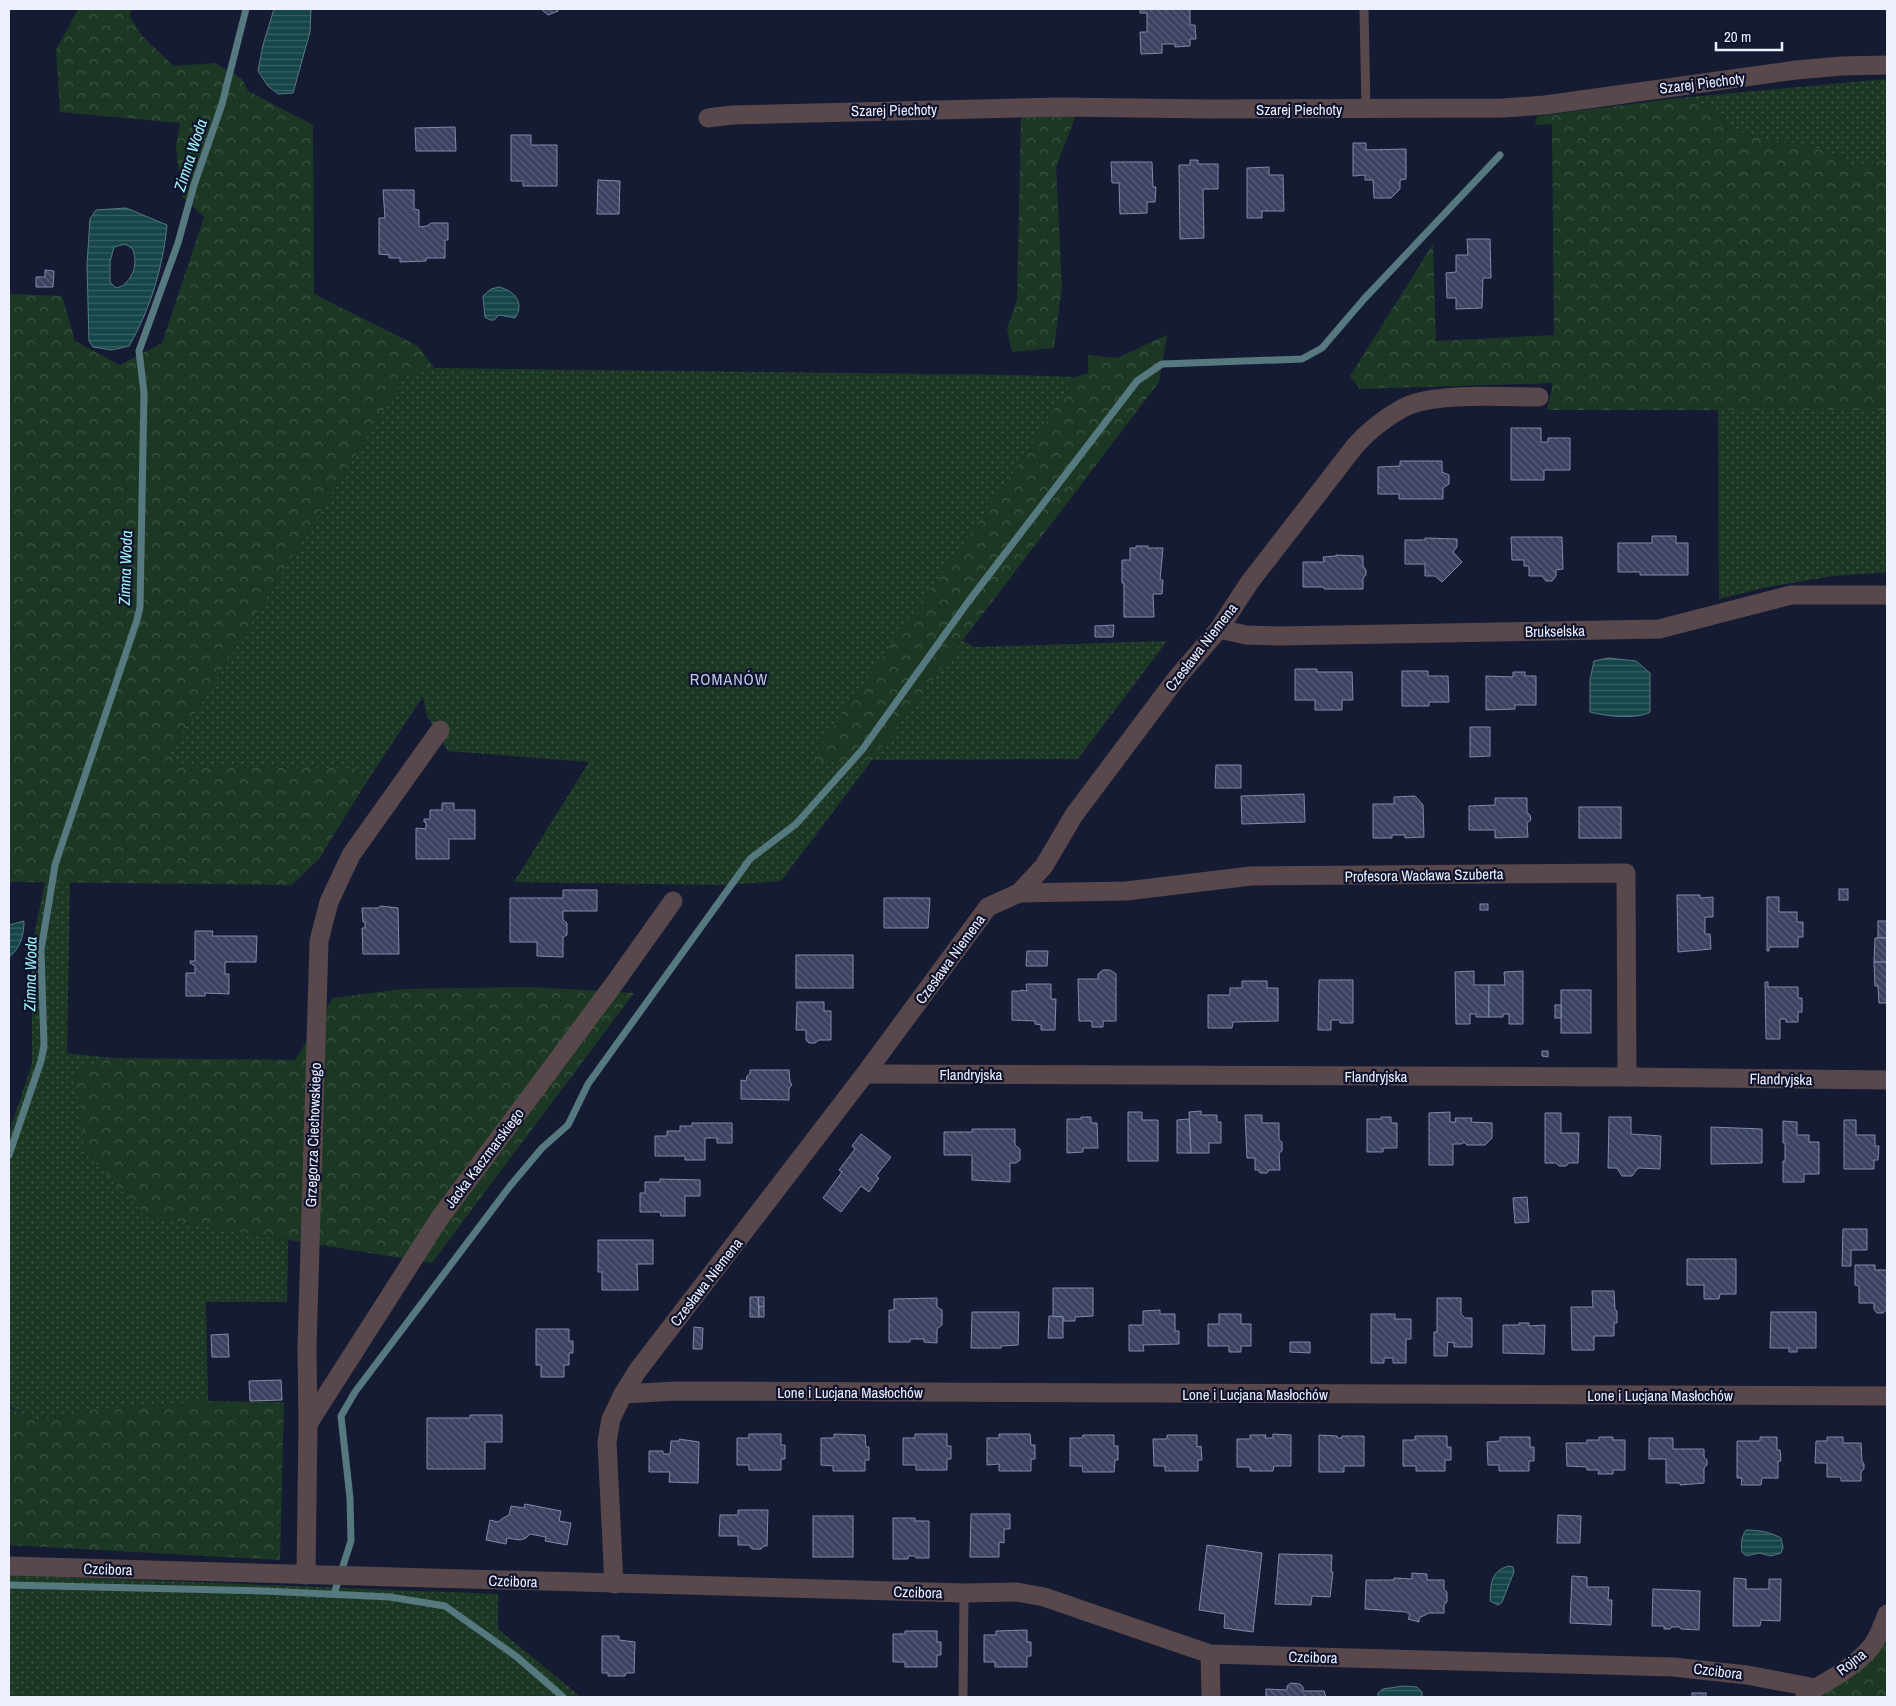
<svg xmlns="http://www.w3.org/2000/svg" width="1896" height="1706" font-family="'Archivo Narrow',sans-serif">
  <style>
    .grass { fill: url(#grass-dots) }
    .forest { fill: url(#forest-crowns) }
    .water { fill: url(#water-rules); stroke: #567980; fill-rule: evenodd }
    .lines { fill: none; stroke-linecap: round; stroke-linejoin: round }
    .stream { stroke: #567980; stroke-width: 7 }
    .building { fill: url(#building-back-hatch); stroke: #8189a9 }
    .service { stroke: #58484c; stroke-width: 9 }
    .minor { stroke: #58484c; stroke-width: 19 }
    .labels { text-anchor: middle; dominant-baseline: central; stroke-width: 4.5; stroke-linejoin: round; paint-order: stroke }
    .street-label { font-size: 15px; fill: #ecf0ff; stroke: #0e122a }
    .water-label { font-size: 16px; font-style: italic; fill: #a0f4f9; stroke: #0e122a }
    .neighbourhood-label { font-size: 16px; letter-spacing: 1px; fill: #bfc8ea; stroke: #0e122a }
  </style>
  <defs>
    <pattern id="grass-dots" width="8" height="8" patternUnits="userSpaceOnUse" patternTransform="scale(1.25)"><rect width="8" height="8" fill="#1c3825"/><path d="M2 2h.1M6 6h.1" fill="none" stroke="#3d5546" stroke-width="1.8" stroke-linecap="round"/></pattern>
    <pattern id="forest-crowns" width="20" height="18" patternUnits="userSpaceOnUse" patternTransform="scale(1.25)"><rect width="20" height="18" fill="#1c3825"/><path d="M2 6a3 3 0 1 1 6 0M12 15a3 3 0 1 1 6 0" fill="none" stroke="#3d5546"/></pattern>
    <pattern id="water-rules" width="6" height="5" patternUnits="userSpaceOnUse" patternTransform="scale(1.25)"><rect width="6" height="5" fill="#164649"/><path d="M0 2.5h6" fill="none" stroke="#386164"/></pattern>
    <pattern id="building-back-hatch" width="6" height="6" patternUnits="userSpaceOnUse" patternTransform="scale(1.25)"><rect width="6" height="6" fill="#3b4260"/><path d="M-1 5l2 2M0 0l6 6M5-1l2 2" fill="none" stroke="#585e78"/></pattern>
  </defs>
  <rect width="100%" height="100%" fill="#161b34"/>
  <g class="grass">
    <path d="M1887,79V152L1881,161L1857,166L1832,153L1808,145L1762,139L1734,130L1707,106L1679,98Z"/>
    <path d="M434,368L1016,375L1075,377L1021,462L819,748L814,762L872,760L961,640L974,647L1167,641L1078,759L872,760L781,881L724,885L514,882L589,762L448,751L427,716L423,696L366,783L353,768L190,767L168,756L404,377Z"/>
    <path d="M1718,409L1887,410V572L1833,576L1768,587L1719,599Z"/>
    <path d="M45,882H70L67,1053L112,1058L75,1072L86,1153L147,1217L288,1240L287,1302H206L208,1401L98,1409L34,1420L9,1406V1133L32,1063V946Z"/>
    <path d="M9,1575L498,1594V1629L581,1697H9Z"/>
  </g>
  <g class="forest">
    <path d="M78,9H132L129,15L142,36L174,66L215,63L242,79L248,91L313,125L314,294L418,346L434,368L404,377L168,756L190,767L354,768L366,783L319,859L292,885L9,882V294L62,296L75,341L120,365L162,343L204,217L182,197L176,147L180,123L60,112L56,50Z"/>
    <path d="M1679,98L1707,106L1734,130L1762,139L1808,145L1832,153L1857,166L1881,161L1887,152V410H1547L1553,383L1360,389L1350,376L1433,244L1436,341L1554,335L1552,124L1535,125L1537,116Z"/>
    <path d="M1021,115H1076L1056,167L1062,286L1054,348L1012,352L1007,329L1017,300Z"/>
    <path d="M1167,335L1159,382L872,760L813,762L818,748L1021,462L1075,377L1088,373V355L1117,358Z"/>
    <path d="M532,987L634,993L432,1263L147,1217L86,1153L75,1072L112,1058L295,1060L333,998L402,989Z"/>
    <path d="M208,1401L284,1402L280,1560L9,1545V1419L10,1408L35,1420L98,1409Z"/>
    <path d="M1887,1639V1697H1820Z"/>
  </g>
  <g class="water">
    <path d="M274,9H311L310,32L293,93L278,94L268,86L258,71L263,45Z"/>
    <path d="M126,208L167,225C163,267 150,310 129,346L112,350L93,347L89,341L87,265L90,219L96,210ZM125,244L133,249C134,253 135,258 135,262C135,272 127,287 116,288L110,282V262L114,247Z"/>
    <path d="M499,287C515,291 525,303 515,318L499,315L494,320H490L485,317L483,296L491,289Z"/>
    <path d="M1608,658L1636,661L1650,673V712C1636,720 1605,716 1590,712V680L1594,661Z"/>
    <path d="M24,921C24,935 20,949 9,957V925Z"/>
    <path d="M1746,1530C1759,1530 1770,1532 1781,1538L1783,1547L1781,1553L1771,1556L1759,1553L1746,1556L1742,1552C1741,1544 1741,1537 1746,1530Z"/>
    <path d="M1509,1566L1513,1567L1514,1572L1502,1602L1498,1605L1490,1601C1491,1584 1490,1571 1509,1566Z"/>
    <path d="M1403,1686L1417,1687L1422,1692V1697H1378V1693L1383,1689Z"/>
  </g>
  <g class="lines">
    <g class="stream">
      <path d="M9,1155L41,1061L44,1046L41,950L53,878L55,865L137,620L140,607L144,393L139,351L178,243L194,185L222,104L246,9"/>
      <path d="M9,1585L264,1591L390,1597L445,1606L517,1657L563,1697"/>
      <path d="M334,1594L351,1541L350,1498L341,1416L355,1392L510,1186L542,1148L568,1125L588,1084L750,859L796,824L862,750L968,602L1137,381L1162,364L1302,359L1322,348L1364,299L1500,155"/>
    </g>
  </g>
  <g class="building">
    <path d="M541,9H558V11L548,15Z"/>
    <path d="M1140,9H1190V25H1195L1196,39H1190V46L1175,47V44H1162V53L1141,54L1140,32H1147V13H1140Z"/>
    <path d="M455,127L456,151H416L415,128Z"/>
    <path d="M511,135H531V145H557V186H523V181H511Z"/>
    <path d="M1353,143H1366V150L1406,149V179L1400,180V189L1391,198H1374L1373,180H1365V175L1353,176Z"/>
    <path d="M1190,160H1198V164H1218V189H1203L1204,238L1180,239L1179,165H1190Z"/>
    <path d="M1111,162H1152L1153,187H1156L1155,202H1147V213L1120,214L1119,183H1112Z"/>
    <path d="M1269,167V175H1283L1284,211H1262V218H1247V168Z"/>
    <path d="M598,180L620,181L619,214H597Z"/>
    <path d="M383,190H414V209L419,210V227L427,226L431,223H448V240H445V258H426V261L400,262V258H389V255L379,254V218H385Z"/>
    <path d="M1467,239H1490L1491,278H1483L1482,308L1456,309V298H1447L1446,273L1456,272V255H1468Z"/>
    <path d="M45,270L54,271L53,287H36V277H45Z"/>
    <path d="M1511,428H1541V442H1548V438H1570V470H1544V480H1511Z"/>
    <path d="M1400,461H1442V472L1449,475V484L1443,488V499H1399V494H1378V467L1400,466Z"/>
    <path d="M1652,536H1676V543H1688V575H1640V572H1618V543H1652Z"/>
    <path d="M1511,537H1562L1563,569L1556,570V576L1552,581H1546L1542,576H1529V566H1524V560H1512Z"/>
    <path d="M1425,538L1457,539V547L1453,552L1462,562L1442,582L1435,576H1425V564H1405V540H1425Z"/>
    <path d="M1136,546H1148V548H1163L1160,580H1163L1162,594H1153L1154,617H1124V583H1122V560H1130V548H1136Z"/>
    <path d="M1336,555L1363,556V566L1366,570V575L1363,578V589H1324V587H1303V562H1324L1323,557L1336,556Z"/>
    <path d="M1114,625L1113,637H1095V626Z"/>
    <path d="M1295,669H1317V672H1352L1353,700H1342V710H1315V700H1295Z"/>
    <path d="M1402,671H1428V676H1448L1449,702H1429V706H1402Z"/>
    <path d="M1513,672H1525V676H1536V705H1515V709L1486,710V676L1513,677Z"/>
    <path d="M1470,727H1490V756L1470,757Z"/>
    <path d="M1216,765H1241V788H1215Z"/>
    <path d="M1304,794L1305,822L1242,824L1241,796Z"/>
    <path d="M1415,796L1423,805L1424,837L1405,838V835H1392V838H1373V804H1394V797Z"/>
    <path d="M1495,798H1527V812L1530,815L1531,820L1527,823L1528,837L1495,838V830H1469V806L1495,805Z"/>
    <path d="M442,803H454V810H475V839H449V859H416V828L426,829V822H424V819H430V810H442Z"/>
    <rect x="1579" y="807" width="42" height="31"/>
    <rect x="1839" y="889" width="9" height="11"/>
    <path d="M563,890H597V911H563V920L567,923V935L563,937V957L537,956V942H510V898H563Z"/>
    <path d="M1677,895H1700V898L1713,897V917H1705V934H1710L1711,949L1678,952Z"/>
    <path d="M1767,897H1779V912H1797V922H1803V937H1798V947H1769V951H1767Z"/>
    <path d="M884,898H930L928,928H884Z"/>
    <rect x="1480" y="904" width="8" height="6"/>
    <path d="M381,906L398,908L399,954H363L362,928H365V922H363L362,908H378Z"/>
    <rect x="1878" y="921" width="9" height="17"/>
    <path d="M195,931H213L212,936H257L256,962H225V974H229V994L205,993V996H186V973H195V966L190,963V961H195Z"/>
    <path d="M1875,938H1887V962H1874Z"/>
    <path d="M1027,951H1048L1047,966H1026Z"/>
    <rect x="796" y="955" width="57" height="33"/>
    <path d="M1874,962H1887V1003H1879L1878,986H1875Z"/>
    <path d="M1103,970H1110L1116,974V1021H1103V1027H1092V1021H1079L1078,979H1098V974Z"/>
    <path d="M1474,971V985H1489V1017H1476V1014H1470V1024H1456L1455,972Z"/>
    <path d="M1523,971V1024H1509V1014H1503V1017H1489V985H1505L1504,972Z"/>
    <path d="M1319,980H1353V1023H1340V1020H1331V1030H1318Z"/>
    <path d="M1242,981H1267V988H1278V1021L1233,1022L1232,1028H1208V995H1230V988H1242Z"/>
    <path d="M1765,982H1768V987H1798V998H1802V1012H1798V1022H1786V1019H1780V1039H1766Z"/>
    <path d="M1026,984H1051V999H1056L1055,1030H1041V1025L1035,1024V1021L1012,1020V991H1021V990L1027,991Z"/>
    <rect x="1561" y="990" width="30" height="43"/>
    <path d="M797,1002H824V1011H831V1040H819L815,1043H809L806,1040V1030H796Z"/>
    <rect x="1555" y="1005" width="6" height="13"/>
    <path d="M1542,1051H1548V1057L1542,1056Z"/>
    <path d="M750,1070H789L790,1082L792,1085L789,1088V1100L741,1099V1080L746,1081L747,1076L750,1073Z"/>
    <path d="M1201,1111V1115H1217V1122H1221V1143H1209V1153H1191L1189,1112Z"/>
    <path d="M1128,1112H1142V1120H1158V1161H1128Z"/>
    <path d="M1450,1112V1122H1456L1455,1118H1472L1471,1122L1492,1123V1138L1485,1145H1467L1464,1142L1462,1144H1453V1165H1429V1113Z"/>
    <path d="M1545,1113H1561V1133H1579L1578,1163H1569L1566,1166H1559L1556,1163H1545Z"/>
    <path d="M1245,1115H1262V1123H1279V1140L1282,1142V1151L1279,1153L1280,1170H1269L1267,1173H1260L1258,1170H1255V1158H1247Z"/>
    <path d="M1081,1117H1091V1123H1097L1098,1148H1083V1152L1067,1153V1119H1081Z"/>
    <path d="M1381,1117H1391V1123H1397V1148H1383V1152H1367V1119H1381Z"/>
    <path d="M1609,1117H1631V1134L1661,1136L1660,1169L1638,1168L1632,1176H1622L1617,1168H1608Z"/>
    <path d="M1189,1119L1191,1153H1177V1120Z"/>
    <path d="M1844,1120H1856V1135H1875V1146H1879L1878,1160H1874V1169H1844Z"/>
    <path d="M1783,1121L1797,1122V1135H1809V1142H1819V1174H1804V1182H1783V1161H1785V1143H1783Z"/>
    <path d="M692,1123H732V1143H717V1138H705V1160H685V1156H655V1136H667V1131H680V1126H692Z"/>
    <path d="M1711,1127L1762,1129V1163L1711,1164Z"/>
    <path d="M972,1129H1015V1145L1020,1149V1160L1016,1163H1010V1182L972,1180V1155H944V1132H972Z"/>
    <path d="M861,1134L891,1157L876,1176L879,1178L869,1192L861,1186L841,1212L823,1198L842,1172L839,1170L855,1149L852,1146Z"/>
    <path d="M660,1179L700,1180V1196H685V1216H661L660,1212H640V1193H645V1182H660Z"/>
    <path d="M1527,1197L1529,1222L1515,1223L1513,1198Z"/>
    <path d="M1843,1229H1867V1250H1851V1266H1842Z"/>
    <path d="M598,1240H653V1264H637L638,1290H602V1272H598Z"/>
    <path d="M1687,1259H1736V1294H1720L1719,1299H1704V1285H1687Z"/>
    <path d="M1855,1265H1875V1270H1887V1309L1883,1313H1877L1874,1309V1303H1859V1286L1855,1285Z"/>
    <path d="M1053,1288H1093V1316L1075,1317V1321H1063V1317L1053,1316Z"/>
    <path d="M1592,1291H1614L1615,1310L1617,1311V1323H1614V1336H1594V1350H1572L1571,1307H1593Z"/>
    <path d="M750,1297H758L759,1317H750Z"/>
    <path d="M758,1297H764V1306L759,1307Z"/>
    <path d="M937,1298V1307L942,1310V1325L937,1329V1343L924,1342V1339H910V1342H889V1310H894V1299Z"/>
    <path d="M1437,1298H1461V1314L1465,1318H1472V1347H1454V1343L1448,1342L1447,1356H1434V1332H1437Z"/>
    <path d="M764,1306V1317H759V1307Z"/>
    <path d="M1160,1310V1314H1175V1331H1179V1344L1143,1345L1144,1351H1129V1325H1143V1311Z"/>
    <path d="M972,1312H1019L1018,1345L1001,1346V1348H971Z"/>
    <path d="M1771,1312H1816V1348H1797V1352H1789V1348H1770Z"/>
    <path d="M1219,1314H1241V1324H1251V1346H1241V1352H1229V1346H1208V1324H1219Z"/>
    <path d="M1371,1314H1395V1319H1411V1339H1406V1363H1393V1358H1384V1363H1371Z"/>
    <path d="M1049,1316L1063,1317V1338H1048Z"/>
    <path d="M1519,1323H1529V1326L1545,1325L1544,1354L1503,1353V1325H1519Z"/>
    <path d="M694,1327L703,1328L702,1349H693Z"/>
    <path d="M536,1329H569V1341H573V1353H569V1365H564V1377H541V1365H536Z"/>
    <path d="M228,1334L229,1357H212L211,1335Z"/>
    <path d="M1290,1342H1310V1353L1290,1352Z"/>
    <path d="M281,1380L282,1400L250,1401L249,1381Z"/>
    <path d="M470,1415H502V1442H485V1469H427V1418H470Z"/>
    <path d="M749,1434H781V1445H785V1459H781V1470H749V1465H737V1438H749Z"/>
    <path d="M834,1434L865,1435L866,1447H869V1460H865V1471H833V1466L821,1465V1438H834Z"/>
    <path d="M915,1434H947V1446H951V1459H947V1470H916V1465H903V1438H915Z"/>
    <path d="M999,1434H1030L1031,1445H1035V1459H1031V1471H999V1464L987,1465V1438H999Z"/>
    <path d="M1273,1434L1291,1435V1466H1274L1273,1471H1250V1467H1237V1439H1250V1435H1266L1265,1438H1273Z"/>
    <path d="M1083,1435H1114V1446H1118V1460H1115L1114,1472H1083L1082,1466H1070V1438H1082Z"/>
    <path d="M1167,1435H1197V1447L1201,1446L1202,1460H1198V1471H1165V1466H1154L1153,1439H1167Z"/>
    <path d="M1319,1435L1337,1436V1438H1342V1436H1364V1466H1344V1472H1319Z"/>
    <path d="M1415,1436H1447V1447H1451V1460H1445V1471H1416V1466H1403V1440H1415Z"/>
    <path d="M1500,1437H1530V1447H1534V1461H1529V1471H1499V1465H1488L1487,1442L1500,1441Z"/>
    <path d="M1599,1437H1613V1440H1625V1470H1613V1474H1598L1599,1470H1587V1467L1567,1466L1566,1443H1587V1440H1599Z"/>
    <path d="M1760,1437H1777V1450H1780L1781,1461H1778V1478H1762L1761,1485H1741L1742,1478H1737V1441H1760Z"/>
    <path d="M1827,1437H1843V1443H1861L1862,1461L1864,1464V1469L1861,1472V1481H1841V1477H1827V1463H1815L1816,1441H1827Z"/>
    <path d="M1649,1438H1673V1449H1704V1457L1707,1460V1465L1704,1468V1483L1680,1485V1483H1666V1459H1649Z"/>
    <path d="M679,1439L699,1442L698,1483L669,1482L670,1472H649V1451H663V1454H670L671,1441H680Z"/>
    <path d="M525,1504L561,1511L559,1521L571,1523L567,1545L545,1541L546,1537L530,1534L526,1538L520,1540L507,1538L506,1544L486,1540L490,1520L498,1522L503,1518L509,1515L511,1506L524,1508Z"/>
    <path d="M738,1510H768L767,1546H764L761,1549H752L749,1545H738V1536H719L720,1515H738Z"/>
    <path d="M971,1514H1010V1529H1004V1543L999,1542V1557H970Z"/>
    <path d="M1558,1515L1581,1516L1580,1543H1557Z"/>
    <rect x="813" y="1516" width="40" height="41"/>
    <path d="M893,1518H915V1521H929V1558H916L915,1556H908V1559H893Z"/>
    <path d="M1207,1545L1262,1553L1253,1632L1224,1628L1225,1614L1199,1610Z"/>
    <path d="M1279,1554L1332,1555L1331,1572H1333L1330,1597L1312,1596L1311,1605L1275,1604Z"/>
    <path d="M1412,1573L1427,1574V1580H1444V1589L1447,1592V1602L1444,1605V1613H1429L1419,1618V1622L1408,1619L1410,1615L1406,1612L1365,1609L1366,1580H1394V1578L1412,1579Z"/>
    <path d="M1572,1576L1587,1577V1587H1609L1608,1600H1612L1611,1625L1570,1623Z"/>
    <path d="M1734,1578L1746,1579V1589H1769V1579H1781L1780,1621L1761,1620L1760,1626H1733Z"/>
    <path d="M1653,1589L1700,1591L1699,1630L1681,1629L1679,1627H1672L1670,1629H1664V1626H1652Z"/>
    <path d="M1027,1630V1642H1031V1656H1027V1667H995V1662H984V1635H996V1631Z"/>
    <path d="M905,1631H937V1642H941V1655H937V1667H905V1662H893V1634H905Z"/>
    <path d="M602,1636H619V1640L635,1642L634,1673H626L625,1676H608V1673H602Z"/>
    <path d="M1291,1683L1300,1684L1303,1687V1691H1324L1326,1697H1266V1689L1287,1690V1686Z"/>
    <rect x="1692" y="1693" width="14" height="4"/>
  </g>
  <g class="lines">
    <g class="service">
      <path d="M1364,9L1366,109"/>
      <path d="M963,1697L964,1593"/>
    </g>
    <g class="minor">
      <path d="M708,118L732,115L1060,107L1211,109L1503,108L1545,105L1796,70L1842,66L1887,65"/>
      <path d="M1219,629L1246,635L1279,636L1659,629L1791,595H1887"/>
      <path d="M1019,893L1126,891L1251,876L1626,873L1627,1077"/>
      <path d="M865,1074L1627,1077L1887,1080"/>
      <path d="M623,1394L675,1391L1887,1396"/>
      <path d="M308,1424L439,1219L614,984L673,901"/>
      <path d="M9,1566L964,1593L1017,1592L1044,1597L1210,1654L1673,1667L1747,1675L1816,1688"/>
      <path d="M306,1575L308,1424L307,1348L319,941L329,902L351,855L440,730"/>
      <path d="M614,1584L607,1442L611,1419L623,1394L638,1370L865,1074L988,907L1019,893L1044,866L1074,815L1176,679L1219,629L1249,583L1355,446C1368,431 1385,418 1403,408C1433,392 1504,397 1539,397"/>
      <path d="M1210,1654L1211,1697"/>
      <path d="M1805,1694C1828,1681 1855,1667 1872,1646C1879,1636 1883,1625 1887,1614"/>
    </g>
  </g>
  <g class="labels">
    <g class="street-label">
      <text transform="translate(1702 83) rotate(-7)">Szarej Piechoty</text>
      <text x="1299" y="109">Szarej Piechoty</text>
      <text transform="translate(894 110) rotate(-1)">Szarej Piechoty</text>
      <text transform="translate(1555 631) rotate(-1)">Brukselska</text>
      <text transform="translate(1201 647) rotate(-52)">Czesława Niemena</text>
      <text transform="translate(1424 875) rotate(-1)">Profesora Wacława Szuberta</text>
      <text transform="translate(950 959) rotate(-54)">Czesława Niemena</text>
      <text x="971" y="1074">Flandryjska</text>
      <text x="1376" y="1076">Flandryjska</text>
      <text transform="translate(1781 1079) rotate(1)">Flandryjska</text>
      <text transform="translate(313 1135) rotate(-88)">Grzegorza Ciechowskiego</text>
      <text transform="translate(484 1158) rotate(-53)">Jacka Kaczmarskiego</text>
      <text transform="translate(706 1282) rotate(-52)">Czesława Niemena</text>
      <text x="850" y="1392">Lone i Lucjana Masłochów</text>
      <text x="1255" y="1394">Lone i Lucjana Masłochów</text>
      <text x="1660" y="1395">Lone i Lucjana Masłochów</text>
      <text transform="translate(108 1569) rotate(2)">Czcibora</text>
      <text transform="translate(513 1581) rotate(2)">Czcibora</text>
      <text transform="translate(918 1592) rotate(2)">Czcibora</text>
      <text transform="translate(1313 1657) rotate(2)">Czcibora</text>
      <text transform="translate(1851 1662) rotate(-38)">Rojna</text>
      <text transform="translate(1718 1671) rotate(7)">Czcibora</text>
    </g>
    <g class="water-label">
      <text transform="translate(190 155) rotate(-72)">Zimna Woda</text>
      <text transform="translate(125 568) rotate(-88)">Zimna Woda</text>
      <text transform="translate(30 974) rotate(-89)">Zimna Woda</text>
    </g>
    <g class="neighbourhood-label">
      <text x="729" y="679">ROMANÓW</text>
    </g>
  </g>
  <rect width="1896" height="1706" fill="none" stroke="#ecf0ff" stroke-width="20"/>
  <path d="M1716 42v8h66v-8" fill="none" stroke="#ecf0ff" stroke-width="2.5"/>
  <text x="1724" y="42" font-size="15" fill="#ecf0ff" stroke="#0e122a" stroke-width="4" paint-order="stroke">20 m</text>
</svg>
